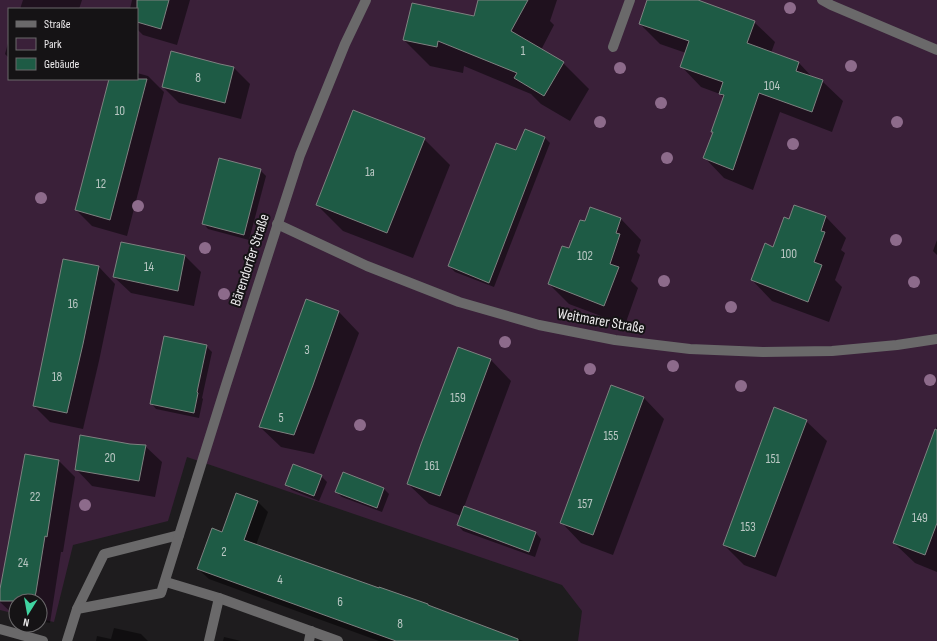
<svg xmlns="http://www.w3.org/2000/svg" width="937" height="641" font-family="'Sofia Sans Condensed',sans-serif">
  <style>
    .green { fill: #3a2039; fill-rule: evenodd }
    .shadow { fill: #0007 }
    .building { fill: #1e5b45; stroke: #7e8180 }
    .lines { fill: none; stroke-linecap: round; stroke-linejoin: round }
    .minor { stroke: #6a696a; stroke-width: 10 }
    .tree { fill: #8d6b8b }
    .labels { text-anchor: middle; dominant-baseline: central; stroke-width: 4; stroke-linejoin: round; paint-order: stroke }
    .number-label { font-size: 13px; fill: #b9c7c3 }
    .street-label { font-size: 15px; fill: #edebed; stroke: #151315 }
  </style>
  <rect width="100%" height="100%" fill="#1e1c1e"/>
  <path class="green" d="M0,0H937V641H578L582,611L562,585L187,457L168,521L73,545L54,622L40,619V601H16V614L0,610ZM9,9H137V79H9Z"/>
  <g class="shadow">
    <path d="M23,0H82L79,9H20Z"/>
    <path d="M132,0H190L177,45L143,35L137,29V9H130Z"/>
    <path d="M479,0H557L550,21L554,25L541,50L563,63L589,89L570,121L541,104L531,94L464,66L463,73L430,66L404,40L475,17Z"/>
    <path d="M648,0H695L754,22L775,42L771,53L799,63L813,78L822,81L843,101L832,132L780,112L753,190L724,178L704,157L713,133L712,132L724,98L720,94L701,87L681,66L686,53L660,44L640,24Z"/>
    <path d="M9,40V58L5,54Z"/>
    <path d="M234,68L250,84L241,119L179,103L163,87Z"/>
    <path d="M137,73L148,76L164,92L127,236L92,226L76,210L110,79H137Z"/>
    <path d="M545,138L550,143L494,287L455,272L449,266L517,152Z"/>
    <path d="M424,139L450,165L413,258L343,231L317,205Z"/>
    <path d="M260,170L266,176L249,240L208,229L203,223Z"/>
    <path d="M795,206L826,217L846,238L841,250L845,253L835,280L842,287L829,322L772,301L752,280L773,248L790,220Z"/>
    <path d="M591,208L621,219L641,240L637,252L640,255L631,281L638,288L625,325L569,304L549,284L586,223Z"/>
    <path d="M937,240V255L933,251Z"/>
    <path d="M122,243L185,256L201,272L194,306L131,293L114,277Z"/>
    <path d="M99,267L115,284L99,361L83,429L50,422L34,406Z"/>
    <path d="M307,301L339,312L359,333L314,454L281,447L260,427Z"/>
    <path d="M206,346L212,352L202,398L203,399L199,418L156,409L151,403Z"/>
    <path d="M459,348L491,360L511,381L464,507L536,533L541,539L535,557L463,531L458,525L461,516L429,504L408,484Z"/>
    <path d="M611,386L644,398L664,419L613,555L581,543L561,522Z"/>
    <path d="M806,421L827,441L776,577L744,565L724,545Z"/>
    <path d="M937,426V572L915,563L894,543Z"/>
    <path d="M130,445L145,446L162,462L155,497L92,486L76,469Z"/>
    <path d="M25,455L59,461L75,477L63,552H61L50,623L40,621V601H16V617L0,602V595Z"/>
    <path d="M321,476L327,482L319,501L292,490L286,485Z"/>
    <path d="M383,488L389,494L382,512L342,497L336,492Z"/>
    <path d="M257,501L268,512L256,545L523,641H379L209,579L198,569L223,533Z"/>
    <path d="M114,628L141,634L148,641H96L97,636L111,639Z"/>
    <path d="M224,637L241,641H223Z"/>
  </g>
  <g class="building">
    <path d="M137,0H169L161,29L137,22Z"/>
    <path d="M478,0H528L511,31L564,62L544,96L514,78L517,73L438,41L437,47L403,40L412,3L474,16Z"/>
    <path d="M647,0H698L755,21L747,43L799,62L796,71L823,80L812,112L759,93L733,170L703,158L713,132H711L724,95L719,94L723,82L680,67L689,41L639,24Z"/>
    <path d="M171,51L220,64L234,67L225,103L162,87Z"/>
    <path d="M109,79H147L110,220L75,210Z"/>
    <path d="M353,110L425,138L387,233L316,205Z"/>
    <path d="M525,129L545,137L489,283L448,266L496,143L516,150Z"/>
    <path d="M219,158L261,169L244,235L202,224Z"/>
    <path d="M794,205L826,216L821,231L825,232L814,262L822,265L808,302L751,280L765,243L773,247L784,217L789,219Z"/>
    <path d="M590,207L621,218L616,233L620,234L610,264L619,267L604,306L548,284L562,246L569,248L580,220L585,221Z"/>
    <path d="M121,242L185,255L178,291L113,277Z"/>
    <path d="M63,259L99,266L83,344L67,413L33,406Z"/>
    <path d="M306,299L339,311L313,385L294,435L259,427Z"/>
    <path d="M164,336L207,345L197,392L198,393L194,413L150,404Z"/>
    <path d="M458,347L491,359L440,496L407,484L421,444Z"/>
    <path d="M611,385L644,397L593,535L560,523Z"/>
    <path d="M774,407L807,420L755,557L723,545Z"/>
    <path d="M935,429L937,430V523L925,555L893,543Z"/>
    <path d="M80,435L130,444L146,445L139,481L75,470Z"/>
    <path d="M25,454L59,460L47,537L45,536L36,592L34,601H0V589Z"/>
    <path d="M293,464L322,475L314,496L285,485Z"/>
    <path d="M343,472L384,488L377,508L335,492Z"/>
    <path d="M236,493L258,501L244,540L379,588V587L428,604V605L518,639V641H396L197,569L212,528L222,532Z"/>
    <path d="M464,506L536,532L529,552L457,525Z"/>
  </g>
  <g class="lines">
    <g class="minor">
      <path d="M822,0L831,5L937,50"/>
      <path d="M613,47L630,0"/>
      <path d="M277,224L367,266L459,302L539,325L615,340L690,349L763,352L832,351L897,345L937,339"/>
      <path d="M166,582L219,598L338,641"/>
      <path d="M77,609L104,554L179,535"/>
      <path d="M0,629L43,641"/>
      <path d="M67,641L77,609L161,593L226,385L300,155L345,44L366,0"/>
      <path d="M209,641L219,598"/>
      <path d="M309,641L311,631"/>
    </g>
  </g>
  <g class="tree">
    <circle cx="790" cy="8" r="6"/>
    <circle cx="851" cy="66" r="6"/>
    <circle cx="620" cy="68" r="6"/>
    <circle cx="661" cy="103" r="6"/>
    <circle cx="600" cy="122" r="6"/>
    <circle cx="897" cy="122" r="6"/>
    <circle cx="793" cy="144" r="6"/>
    <circle cx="667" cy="158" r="6"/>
    <circle cx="41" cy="198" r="6"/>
    <circle cx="138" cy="206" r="6"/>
    <circle cx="896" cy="240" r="6"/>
    <circle cx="205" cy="248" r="6"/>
    <circle cx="664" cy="281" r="6"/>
    <circle cx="914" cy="282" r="6"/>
    <circle cx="224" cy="294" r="6"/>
    <circle cx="731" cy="307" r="6"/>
    <circle cx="505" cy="342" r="6"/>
    <circle cx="673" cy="366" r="6"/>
    <circle cx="590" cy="369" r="6"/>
    <circle cx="930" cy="380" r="6"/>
    <circle cx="741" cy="386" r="6"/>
    <circle cx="360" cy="425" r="6"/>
    <circle cx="85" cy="505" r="6"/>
  </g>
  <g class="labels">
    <g class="number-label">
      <text x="523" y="51">1</text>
      <text x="198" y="78">8</text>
      <text x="772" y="86">104</text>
      <text x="120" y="111">10</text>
      <text x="370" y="172">1a</text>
      <text x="101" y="184">12</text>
      <text x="789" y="254">100</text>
      <text x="585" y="256">102</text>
      <text x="149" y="267">14</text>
      <text x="73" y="304">16</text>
      <text x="307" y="350">3</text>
      <text x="57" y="377">18</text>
      <text x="458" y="398">159</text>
      <text x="281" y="418">5</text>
      <text x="611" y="436">155</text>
      <text x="110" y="458">20</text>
      <text x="773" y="459">151</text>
      <text x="432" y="466">161</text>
      <text x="35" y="497">22</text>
      <text x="585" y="504">157</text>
      <text x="920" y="518">149</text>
      <text x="748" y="527">153</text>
      <text x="224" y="552">2</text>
      <text x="23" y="563">24</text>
      <text x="280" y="580">4</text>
      <text x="340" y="602">6</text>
      <text x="400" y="624">8</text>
    </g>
    <g class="street-label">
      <text transform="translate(250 260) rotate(-72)">Bärendorfer Straße</text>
      <text transform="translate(601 321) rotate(10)">Weitmarer Straße</text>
    </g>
  </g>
  <rect x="8" y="8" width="130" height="72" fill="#151315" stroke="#6b696b"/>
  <rect x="16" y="21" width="20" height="6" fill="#6a696a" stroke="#6b696b"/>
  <text x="44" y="28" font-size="12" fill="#edebed">Straße</text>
  <rect x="16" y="38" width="20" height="12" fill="#3a2039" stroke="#6b696b"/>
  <text x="44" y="48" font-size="12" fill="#edebed">Park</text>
  <rect x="16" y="58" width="20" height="12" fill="#1e5b45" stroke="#6b696b"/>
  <text x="44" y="68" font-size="12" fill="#edebed">Gebäude</text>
  <g transform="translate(28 613) rotate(191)"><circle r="19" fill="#151315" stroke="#6b696b"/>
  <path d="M0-3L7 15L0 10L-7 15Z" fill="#40d4a1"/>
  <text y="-6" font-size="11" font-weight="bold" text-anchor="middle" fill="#edebed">N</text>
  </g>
</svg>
